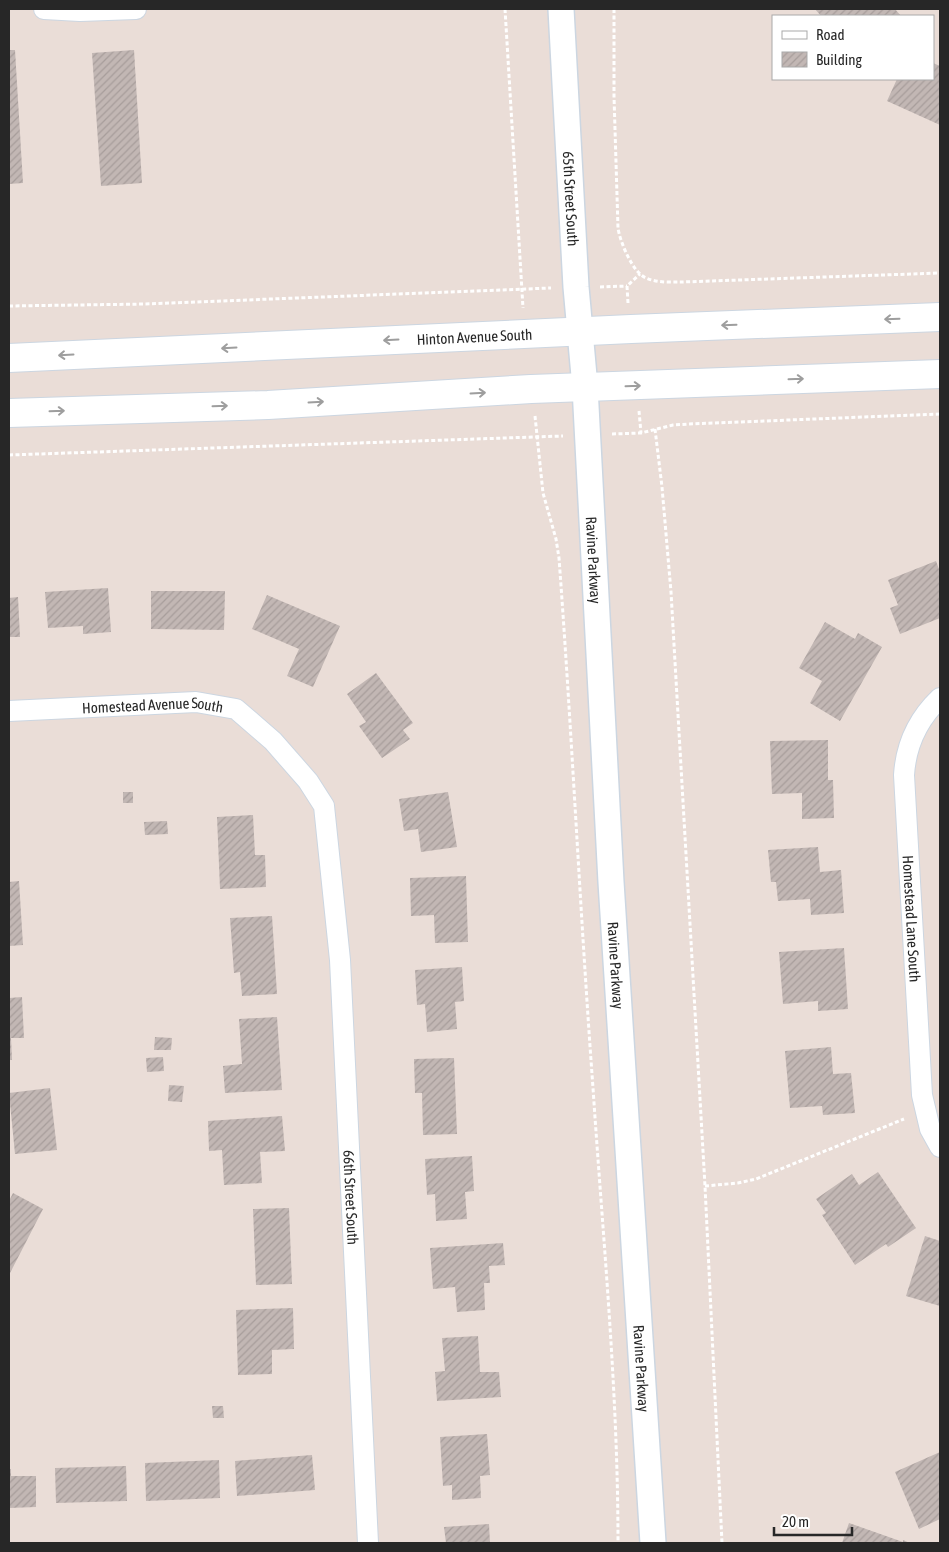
<svg xmlns="http://www.w3.org/2000/svg" width="949" height="1552" font-family="'Asap Condensed',sans-serif">
  <style>
    .building { fill: url(#building-hatch) }
    .lines { fill: none; stroke-linecap: round; stroke-linejoin: round }
    .minor-casing { stroke: #ccd6e1; stroke-width: 22 }
    .tertiary-casing { stroke: #ccd6e1; stroke-width: 28 }
    .secondary-casing { stroke: #ccd6e1; stroke-width: 30 }
    .path { stroke: #fff; stroke-width: 3; stroke-dasharray: 4 2.5; stroke-linecap: butt }
    .minor { stroke: #fff; stroke-width: 20 }
    .tertiary { stroke: #fff; stroke-width: 25 }
    .secondary { stroke: #fff; stroke-width: 28 }
    .oneway { stroke: #9e9e9e }
    .labels { text-anchor: middle; dominant-baseline: central; stroke-width: 4; stroke-linejoin: round; paint-order: stroke }
    .street-label { font-size: 15px; fill: #272727; stroke: #fff }
  </style>
  <defs>
    <pattern id="building-hatch" width="6" height="6" patternUnits="userSpaceOnUse" patternTransform="scale(1.25)"><rect width="6" height="6" fill="#c2b7b4"/><path d="M-1 1l2-2M0 6l6-6M5 7l2-2" fill="none" stroke="#a79d9b"/></pattern>
  </defs>
  <rect width="100%" height="100%" fill="#eaddd7"/>
  <g class="building">
    <path d="M815,9H895L901,16H821Z"/>
    <path d="M9,50H15L23,183L9,184Z"/>
    <path d="M134,50L142,183L101,186L92,53Z"/>
    <path d="M933,63L940,66V125L887,101L897,79H933Z"/>
    <path d="M936,561L940,572V618L900,634L890,608L898,605L888,580Z"/>
    <path d="M108,588L111,632L83,634V626L48,628L45,592Z"/>
    <path d="M151,591H225L224,630L151,629Z"/>
    <path d="M267,595L340,626L313,687L287,676L299,649L252,629Z"/>
    <path d="M18,597L20,637H9V598Z"/>
    <path d="M825,622L855,639L858,633L882,647L840,721L810,703L822,681L799,668Z"/>
    <path d="M376,673L413,723L403,730L410,739L382,758L359,726L366,722L347,694Z"/>
    <path d="M828,740V780H833L834,818L802,819V793L772,794L770,741Z"/>
    <rect x="123" y="792" width="10" height="11"/>
    <path d="M448,792L457,847L421,852L418,829L404,831L399,799Z"/>
    <path d="M253,815L255,855H265L266,887L220,889L217,817Z"/>
    <path d="M167,821L168,834L145,835L144,822Z"/>
    <path d="M818,847L820,872L841,870L844,913L811,915L810,899L778,901L776,882H771L768,850Z"/>
    <path d="M466,876L468,942L435,943L434,915L411,916L410,878Z"/>
    <path d="M19,881L23,945L9,946V882Z"/>
    <path d="M272,916L277,994L242,996L240,972L234,973L230,918Z"/>
    <path d="M844,948L848,1009L818,1011V1001L783,1004L779,952Z"/>
    <path d="M462,967L464,1001L455,1002L457,1029L427,1032L425,1004L417,1005L415,970Z"/>
    <path d="M22,997L24,1038H11L12,1060H9V998Z"/>
    <path d="M277,1017L282,1090L225,1093L223,1066L242,1064L239,1019Z"/>
    <path d="M155,1037L172,1038L171,1050H154Z"/>
    <path d="M831,1047L833,1074L851,1073L855,1113L823,1115L822,1106L790,1108L785,1051Z"/>
    <path d="M163,1057L164,1071L147,1072L146,1058Z"/>
    <path d="M454,1058L457,1134L423,1135L422,1093H415L414,1059Z"/>
    <path d="M169,1085L184,1086L182,1102L168,1101Z"/>
    <path d="M50,1088L57,1150L15,1154L9,1093Z"/>
    <path d="M282,1116L285,1151L260,1152L262,1183L224,1185L222,1150L209,1151L208,1121Z"/>
    <path d="M472,1156L474,1191L465,1192L467,1219L436,1221L435,1194L427,1195L425,1159Z"/>
    <path d="M878,1172L916,1228L888,1247L886,1244L855,1265L822,1215L826,1213L816,1199L852,1174L859,1185Z"/>
    <path d="M13,1193L43,1209L9,1275V1201Z"/>
    <path d="M289,1208L292,1284L256,1285L253,1209Z"/>
    <path d="M925,1236L940,1241V1306L906,1296Z"/>
    <path d="M503,1243L505,1265L489,1266L490,1283H484L485,1310L457,1312L455,1287L433,1289L430,1248Z"/>
    <path d="M293,1308L294,1349L272,1350V1374L238,1375L236,1310Z"/>
    <path d="M478,1336L480,1372H499L501,1397L437,1401L435,1372L445,1371L442,1338Z"/>
    <path d="M212,1406H223L224,1418H213Z"/>
    <path d="M487,1434L490,1475L480,1476L481,1498L452,1500V1485L443,1486L440,1437Z"/>
    <path d="M940,1452V1519L919,1529L895,1472Z"/>
    <path d="M312,1455L315,1490L237,1496L235,1461Z"/>
    <path d="M219,1460L220,1498L146,1501L145,1463Z"/>
    <path d="M126,1466L127,1501L56,1503L55,1468Z"/>
    <path d="M9,1469H11V1476H36V1507L9,1508Z"/>
    <path d="M849,1523L903,1542V1540L910,1543H842Z"/>
    <path d="M489,1524L490,1543H446L444,1527Z"/>
  </g>
  <g class="lines">
    <g class="minor-casing">
      <g id="minor">
        <path d="M44,9L80,11L136,9"/>
        <path id="s1" d="M940,698C918,719 906,744 904,775L922,1095L930,1129L940,1147"/>
        <path id="s2" d="M9,711L196,702L236,709L273,741L308,781L324,806L340,960L368,1543"/>
      </g>
    </g>
    <g class="tertiary-casing">
      <g id="tertiary">
        <path id="s3" d="M561,9L576,287L585,387L611,882L653,1543"/>
      </g>
    </g>
    <g class="secondary-casing">
      <g id="secondary">
        <path id="s4" d="M9,358L631,329L940,317"/>
        <path d="M9,413L268,405L531,389L940,374"/>
      </g>
    </g>
    <g class="path">
      <path d="M505,9L523,308"/>
      <path d="M614,9V96L618,228C620,242 633,273 646,278C657,283 671,282 682,282L940,273"/>
      <path d="M600,287L627,286"/>
      <path d="M628,303L627,286L640,274"/>
      <path d="M9,306L145,304L551,288"/>
      <path d="M639,411L641,433"/>
      <path d="M535,416L543,493L556,539L559,558C572,734 580,911 593,1088C603,1239 618,1391 618,1543"/>
      <path d="M655,429L662,487L671,592L705,1186L722,1543"/>
      <path d="M612,434L641,433L673,425L689,424L940,414"/>
      <path d="M9,455L563,436"/>
      <path d="M705,1186L738,1183L756,1179L904,1119"/>
    </g>
    <use href="#minor" class="minor"/>
    <use href="#tertiary" class="tertiary"/>
    <use href="#secondary" class="secondary"/>
  </g>
  <defs><path id="oneway-shaft" d="M-6 0H5M1.5-3L5.5 0L1.5 3" fill="none" stroke-width="1.6" stroke-linecap="round" stroke-linejoin="round" transform="scale(1.25)"/></defs>
  <g class="oneway">
    <use href="#oneway-shaft" transform="translate(892 319) rotate(178)"/>
    <use href="#oneway-shaft" transform="translate(729 325) rotate(178)"/>
    <use href="#oneway-shaft" transform="translate(391 340) rotate(177)"/>
    <use href="#oneway-shaft" transform="translate(229 348) rotate(177)"/>
    <use href="#oneway-shaft" transform="translate(66 355) rotate(177)"/>
    <use href="#oneway-shaft" transform="translate(796 379) rotate(-2)"/>
    <use href="#oneway-shaft" transform="translate(633 386) rotate(-2)"/>
    <use href="#oneway-shaft" transform="translate(478 393) rotate(-3)"/>
    <use href="#oneway-shaft" transform="translate(316 402) rotate(-3)"/>
    <use href="#oneway-shaft" transform="translate(220 406) rotate(-2)"/>
    <use href="#oneway-shaft" transform="translate(57 411) rotate(-2)"/>
  </g>
  <g class="labels">
    <g class="street-label">
      <text stroke="none"><textPath href="#s3" startOffset="190">65th Street South</textPath></text>
      <text stroke="none"><textPath href="#s4" startOffset="466">Hinton Avenue South</textPath></text>
      <text stroke="none"><textPath href="#s3" startOffset="552">Ravine Parkway</textPath></text>
      <text stroke="none"><textPath href="#s2" startOffset="144">Homestead Avenue South</textPath></text>
      <text stroke="none"><textPath href="#s1" startOffset="231">Homestead Lane South</textPath></text>
      <text stroke="none"><textPath href="#s3" startOffset="958">Ravine Parkway</textPath></text>
      <text stroke="none"><textPath href="#s2" startOffset="752">66th Street South</textPath></text>
      <text stroke="none"><textPath href="#s3" startOffset="1362">Ravine Parkway</textPath></text>
    </g>
  </g>
  <rect width="949" height="1552" fill="none" stroke="#272727" stroke-width="20"/>
  <rect x="772" y="15" width="162" height="65" fill="#ffffff" stroke="#a9a9a9"/>
  <rect x="782" y="31" width="25" height="8" fill="#ffffff" stroke="#a9a9a9"/>
  <text x="816" y="40" font-size="15" fill="#272727">Road</text>
  <rect x="782" y="52" width="25" height="15" fill="url(#building-hatch)" stroke="#a9a9a9"/>
  <text x="816" y="65" font-size="15" fill="#272727">Building</text>
  <path d="M774 1527v8h78v-8" fill="none" stroke="#272727" stroke-width="2.5"/>
  <text x="782" y="1527" font-size="15" fill="#272727" stroke="#ffffff" stroke-width="4" paint-order="stroke">20 m</text>
</svg>
